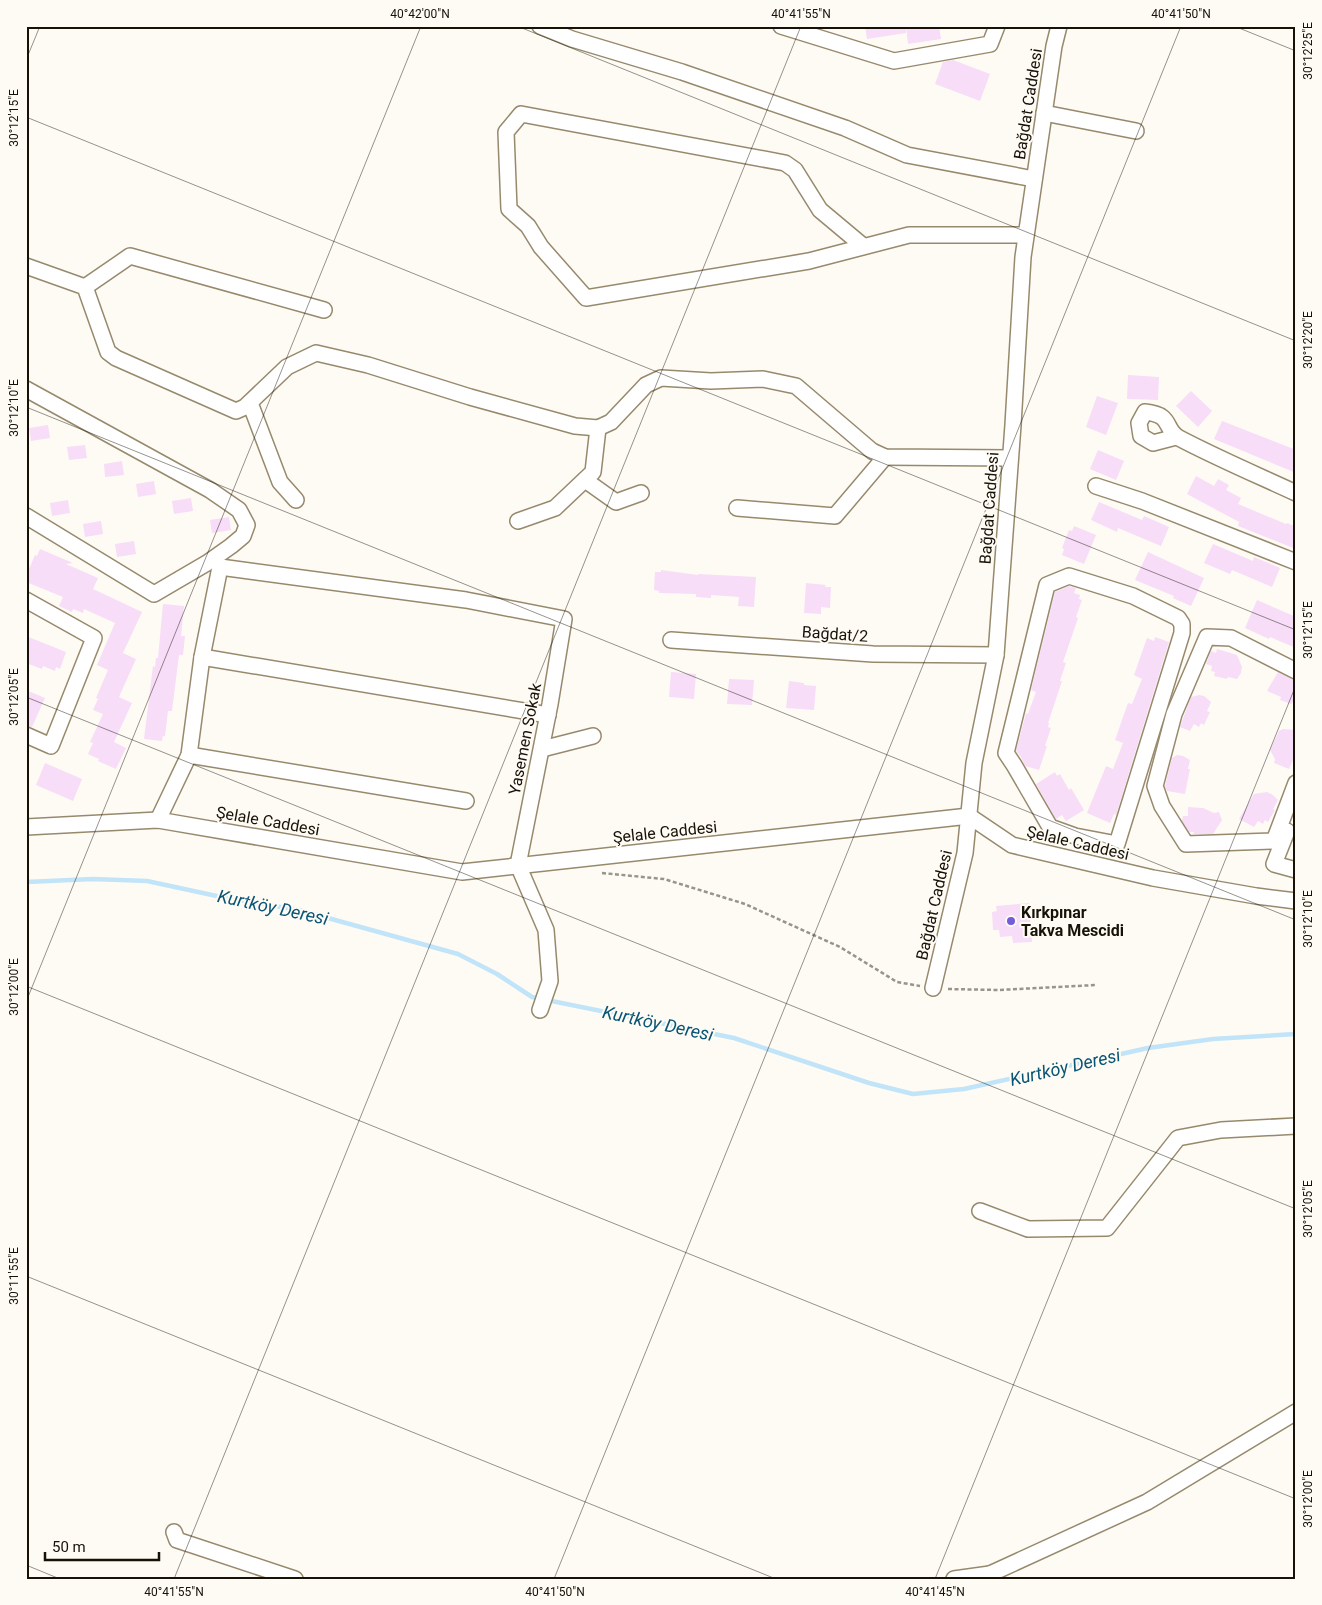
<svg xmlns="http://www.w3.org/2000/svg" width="1322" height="1605" font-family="Roboto,sans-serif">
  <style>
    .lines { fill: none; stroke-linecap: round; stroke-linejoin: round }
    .stream { stroke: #c1e4f9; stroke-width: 4.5 }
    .building { fill: #f7ddf7 }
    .minor-casing { stroke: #97896c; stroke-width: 18 }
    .path { stroke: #98948c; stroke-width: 2.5; stroke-dasharray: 4 2.5; stroke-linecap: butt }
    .minor { stroke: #fff; stroke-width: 15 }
    .ticks { fill: none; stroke: #171107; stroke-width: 1; stroke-opacity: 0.45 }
    .poi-dot { fill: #735dd8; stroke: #fefbf5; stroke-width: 2 }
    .labels { text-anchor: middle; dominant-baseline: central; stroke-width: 4; stroke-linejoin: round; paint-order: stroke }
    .street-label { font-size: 16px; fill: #171107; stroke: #fefbf5 }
    .poi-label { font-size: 16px; font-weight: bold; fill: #171107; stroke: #fefbf5; text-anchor: start }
    .water-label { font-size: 18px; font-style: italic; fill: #095576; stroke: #fefbf5 }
    .neatline { fill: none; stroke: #171107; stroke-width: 2 }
    .ticks-label { font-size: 12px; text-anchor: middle; fill: #171107 }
  </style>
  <rect width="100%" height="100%" fill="#fefbf5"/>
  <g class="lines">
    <path class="stream" d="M26,882L93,879L147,881L226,898L299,910L458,954L497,974L532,997L734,1038L869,1083L913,1094L964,1089L1148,1048L1213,1039L1296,1034"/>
  </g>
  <g class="building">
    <path d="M865,26H906V33L867,39Z"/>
    <path d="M906,26H939L941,39L908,44Z"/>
    <path d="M953,60L990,74L980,101L935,84L943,62Z"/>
    <path d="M1128,375L1159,377L1158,400L1127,399Z"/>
    <path d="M1191,391L1212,411L1198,427L1176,406Z"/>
    <path d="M1097,396L1118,403L1106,435L1086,427Z"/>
    <path d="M1222,421L1296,450V473L1214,439Z"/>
    <path d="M48,425L50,438L31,441L29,428Z"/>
    <path d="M85,445L87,458L69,460L67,447Z"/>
    <path d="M1098,450L1124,461L1116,480L1090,469Z"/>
    <path d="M122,461L124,475L105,477L104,464Z"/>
    <path d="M1196,476L1214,486L1218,479L1229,485L1226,490L1241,498L1238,504L1286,524L1287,523L1296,527V549L1238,526L1239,522L1187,494Z"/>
    <path d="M154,481L156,494L138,497L136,484Z"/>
    <path d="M191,498L193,511L174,514L172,501Z"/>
    <path d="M68,500L70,513L52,516L50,503Z"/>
    <path d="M1099,502L1142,520L1144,516L1169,527L1161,546L1118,528L1117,532L1091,520Z"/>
    <path d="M229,517L231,530L212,533L210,520Z"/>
    <path d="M101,521L103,534L85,537L83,524Z"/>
    <path d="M1074,526L1096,535L1084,564L1062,555L1064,549L1062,548L1069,530L1072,531Z"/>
    <path d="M134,541L136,554L117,557L115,544Z"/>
    <path d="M1213,544L1253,561L1254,557L1280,568L1272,587L1232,570L1230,574L1204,563Z"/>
    <path d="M40,549L73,563L66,564L98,578L93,589L142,612L123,653L136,659L119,697L132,703L114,742L126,748L116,769L98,761L99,759L88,754L93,743L90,742L103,714L93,710L98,699L96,698L108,670L97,665L115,623L84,609L83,613L73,609L72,612L59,606L63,597L26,582V576L35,555L37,556Z"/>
    <path d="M1148,552L1204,578L1191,606L1173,598L1174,596L1135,580Z"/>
    <path d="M661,570L698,575V574L756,577L754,607L738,606L739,597L711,595V598L696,597V594L659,593V591L654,590L655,572H661Z"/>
    <path d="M806,583L826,585L825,587H831L830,608L821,607V614L804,613Z"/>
    <path d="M1069,586L1076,588L1074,593L1080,595L1079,599L1082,600L1076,617L1078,618L1063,662L1066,663L1060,681H1062L1048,723H1049L1048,727L1051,728L1045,746H1047L1039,770L1025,766L1021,757L1016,751L1026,713L1028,714L1036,692L1031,690L1055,592Z"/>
    <path d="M1257,600L1296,617V648L1270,637L1269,639L1245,628Z"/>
    <path d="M163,604L184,606L181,636H185L183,655H179L172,711H168L165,736H163L162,741L144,739L153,666L155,667L156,658H158Z"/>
    <path d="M26,636L66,652L60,669L56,667L55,671L43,666L42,669L26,663Z"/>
    <path d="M1155,637L1169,642L1116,815L1114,814L1110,823L1087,813L1106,766L1113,769L1123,743L1115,740L1128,703L1132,704L1142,679L1134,675L1147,638L1154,641Z"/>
    <path d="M1217,649L1237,655L1242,667L1241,673L1237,679L1228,677L1227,679L1214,676L1215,672L1211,671L1212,666L1206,664L1211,651L1216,653Z"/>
    <path d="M671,672L696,674L694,699L669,697Z"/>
    <path d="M1278,672L1296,681V699L1291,704L1280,700L1281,697L1267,691Z"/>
    <path d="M729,679L754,680L752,705L727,704Z"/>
    <path d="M789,681L804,683V685L816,686L814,710L786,708Z"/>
    <path d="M26,690L45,698L32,727L26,726Z"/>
    <path d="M1199,695L1204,696L1211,702L1207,711L1210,712L1204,725L1201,723L1199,727L1194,724L1190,731L1180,727L1191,697Z"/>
    <path d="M1283,729L1296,730V761L1293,760L1289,769L1274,763L1275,759L1270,750L1279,731Z"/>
    <path d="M1177,755L1183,756L1190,760L1188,769H1190L1185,794L1167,791L1165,786L1172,758Z"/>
    <path d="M45,763L82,779L73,801L36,785Z"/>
    <path d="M1055,772L1057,776L1060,774L1069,790L1071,788L1084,810L1066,821L1062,815L1056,819L1036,784Z"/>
    <path d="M1267,792L1273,795L1278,800L1273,809L1275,810L1268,822L1265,820L1263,824L1258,821L1254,827L1239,819L1254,794Z"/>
    <path d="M1188,807L1203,808L1214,813L1219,812L1222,820L1213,834H1193L1194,832H1189L1182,821L1183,816H1188Z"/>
    <path d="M1029,903L1032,942L1013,943L1012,936L1000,937L999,930H993L992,912L997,911L996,906Z"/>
  </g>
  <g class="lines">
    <g class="minor-casing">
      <g id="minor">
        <path d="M540,26L572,39L682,72L845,128L907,155L1034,179"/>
        <path d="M781,26L894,61L990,44L997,26"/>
        <path d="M1044,113L1136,131"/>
        <path d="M863,246L820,210L795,170L785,163L521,114L506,132L509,209L528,226L541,247L586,298L809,261L909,235H1026"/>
        <path d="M26,266L85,287L108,352L116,358L236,411L245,407L287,367L316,353L368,365L470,397L575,426L598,428L611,422L646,385L661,378L711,381L763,379L796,386L872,451L885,457L1010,458"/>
        <path d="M85,287L130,256L324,310"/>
        <path d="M26,389L210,490L239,510L247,525L243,536L231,546L207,563L154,594L26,516"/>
        <path d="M250,403L280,482L296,500"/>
        <path d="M1176,437L1153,443L1141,436L1139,423L1145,412C1174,415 1163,429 1179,438C1217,458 1257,475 1296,493"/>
        <path d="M585,480L616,502L641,493"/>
        <path d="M1096,486L1142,501L1296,562"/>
        <path d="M737,508L835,516L885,457"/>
        <path d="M518,521L555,508L593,472L598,428"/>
        <path d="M1069,576L1133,596L1178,618L1182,624V633L1117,844L1075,836L1050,827L1014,765L1006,753L1047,585Z"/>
        <path d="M26,600L94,638L51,746L26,735"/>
        <path d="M671,640L873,654L996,655"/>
        <path d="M202,657L548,715"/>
        <path d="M1296,671L1231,638L1207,637L1174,714L1155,786L1162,806L1186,844L1274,841L1296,783"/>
        <path d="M542,749L593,736"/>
        <path d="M189,755L466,801"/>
        <path d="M158,820L189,755L202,657L220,567L466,600L564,619L550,704L518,865L546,930L550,981L540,1010"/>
        <path d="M26,827L158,820L462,872L969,816L1012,845L1153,878L1256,896L1296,901"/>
        <path d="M1287,831L1274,864L1296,870"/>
        <path d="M933,988L965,853L974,763L996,655L1013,425L1023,257L1054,46L1059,26"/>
        <path d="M980,1211L1028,1229L1107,1228L1178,1138L1221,1130L1296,1126"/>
        <path d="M174,1532L177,1540L295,1579"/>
        <path d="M954,1579L990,1574"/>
        <path d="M986,1579L990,1574L1147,1502L1296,1412"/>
      </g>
    </g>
    <g class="path">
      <path d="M602,873L664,879L745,904L840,947L897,982L920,986"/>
      <path d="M948,989L999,990L1096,985"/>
    </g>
    <use href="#minor" class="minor"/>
  </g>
  <path class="ticks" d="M517,26L1296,341M1234,26L1296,51M26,60L40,26M26,117L1296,630M26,407L1296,920M26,697L1296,1209M26,986L1296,1499M26,1002L421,26M26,1276L776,1579M26,1565L60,1579M174,1579L801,26M554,1579L1181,26M935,1579L1296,685"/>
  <circle class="poi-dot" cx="1011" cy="921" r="5"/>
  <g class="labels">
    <g class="street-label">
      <text transform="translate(1028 104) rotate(-81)">Bağdat Caddesi</text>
      <text transform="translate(989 508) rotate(-86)">Bağdat Caddesi</text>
      <text transform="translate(835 634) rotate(4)">Bağdat/2</text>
      <text transform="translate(525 739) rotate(-79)">Yasemen Sokak</text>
      <text transform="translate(268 821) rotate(10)">Şelale Caddesi</text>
      <text transform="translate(665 832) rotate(-6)">Şelale Caddesi</text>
      <text transform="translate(1078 843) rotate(13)">Şelale Caddesi</text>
      <text transform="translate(934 905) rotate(-77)">Bağdat Caddesi</text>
    </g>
    <g class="poi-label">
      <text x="1021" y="912">Kırkpınar<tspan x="1021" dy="18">Takva Mescidi</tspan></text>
    </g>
    <g class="water-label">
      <text transform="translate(273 907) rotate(12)">Kurtköy Deresi</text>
      <text transform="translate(658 1023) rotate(12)">Kurtköy Deresi</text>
      <text transform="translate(1065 1067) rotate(-13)">Kurtköy Deresi</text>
    </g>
  </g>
  <rect width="1322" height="1605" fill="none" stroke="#fefbf5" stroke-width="55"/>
  <path d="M45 1552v8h114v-8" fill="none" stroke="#171107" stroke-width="2.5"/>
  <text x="52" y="1552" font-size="15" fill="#171107" stroke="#fefbf5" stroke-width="4" paint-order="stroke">50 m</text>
  <rect x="28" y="28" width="1266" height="1550" class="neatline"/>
  <g class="ticks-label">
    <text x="420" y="18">40°42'00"N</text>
    <text x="801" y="18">40°41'55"N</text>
    <text x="1181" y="18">40°41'50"N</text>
    <text transform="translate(1308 51) rotate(-90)" y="4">30°12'25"E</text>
    <text transform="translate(14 118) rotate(-90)" y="4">30°12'15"E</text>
    <text transform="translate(1308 340) rotate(-90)" y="4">30°12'20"E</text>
    <text transform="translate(14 408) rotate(-90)" y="4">30°12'10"E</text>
    <text transform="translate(1308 630) rotate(-90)" y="4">30°12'15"E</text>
    <text transform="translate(14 697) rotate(-90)" y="4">30°12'05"E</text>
    <text transform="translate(1308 919) rotate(-90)" y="4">30°12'10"E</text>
    <text transform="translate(14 987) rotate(-90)" y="4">30°12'00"E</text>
    <text transform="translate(1308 1209) rotate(-90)" y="4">30°12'05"E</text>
    <text transform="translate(14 1276) rotate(-90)" y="4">30°11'55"E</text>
    <text transform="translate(1308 1499) rotate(-90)" y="4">30°12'00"E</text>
    <text x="174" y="1596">40°41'55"N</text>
    <text x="555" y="1596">40°41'50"N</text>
    <text x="935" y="1596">40°41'45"N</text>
  </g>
</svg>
